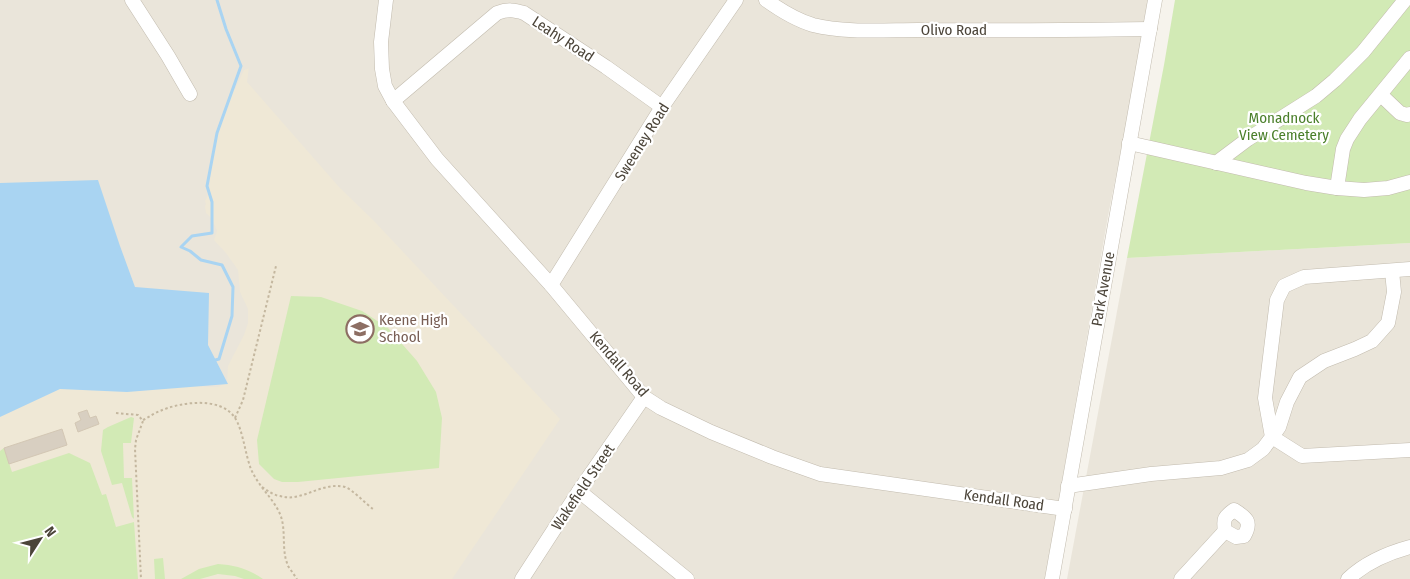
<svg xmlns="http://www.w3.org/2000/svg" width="1410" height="579" font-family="'Fira Sans Condensed',sans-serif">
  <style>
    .residential { fill: #eae5da }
    .education { fill: #efe8d6 }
    .green { fill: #d2eab5 }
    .water { fill: #a9d4f2 }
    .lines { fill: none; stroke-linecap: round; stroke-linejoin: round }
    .stream { stroke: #a9d4f2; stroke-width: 3 }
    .building { fill: #d8cfc1; stroke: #d3c7b4 }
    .minor-casing { stroke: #c2bbae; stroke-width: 15 }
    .path { stroke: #c4b79f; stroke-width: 2; stroke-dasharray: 2.5 2.5; stroke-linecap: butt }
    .minor { stroke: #fff; stroke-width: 14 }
    .labels { text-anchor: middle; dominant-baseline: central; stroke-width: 4.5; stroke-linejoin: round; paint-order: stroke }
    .street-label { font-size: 15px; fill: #4b4439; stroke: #fff }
    .park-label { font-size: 15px; fill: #4a7f2a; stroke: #fff }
    .education-label { font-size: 15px; fill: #785e54; stroke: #fff; text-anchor: start }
  </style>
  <rect width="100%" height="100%" fill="#f6f3ec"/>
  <g class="residential">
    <path d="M0,0H1148L1143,38L1108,216L1045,579H0Z"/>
    <path d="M1410,243V579H1067L1127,258Z"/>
  </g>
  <path class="education" d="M249,67L247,82L339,187L374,221L560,419L452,579H0V411L54,384L162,383L206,387H218L227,382L228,366L244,335L248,323V309L240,292L238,270L226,253L214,240L217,231L212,219L206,213L205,206L206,204L205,201L209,192L212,157L222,119L233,91L235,89L244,70L248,69Z"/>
  <g class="green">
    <path d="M1175,0H1410V243L1127,258L1164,65Z"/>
    <path d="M291,296L321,297L362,311L388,328L417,361L436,392L442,418L439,468L298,482H282L274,479L259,464L257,440Z"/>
    <path d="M131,417L134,418L131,443H123L124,478H132L134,519L132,517L122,483L112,485L101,451L103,430L108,427Z"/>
    <path d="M4,448L12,472L69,453L90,463L102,495L106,494L116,527L134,522L138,579H0V451Z"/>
    <path d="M163,558L165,579H155L154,559Z"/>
    <path d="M218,564C235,565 249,569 263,579H244L235,576L218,574L200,579H181L199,569Z"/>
  </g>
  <path class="water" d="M98,180L120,246L135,287L209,293L208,345L228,384L127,392L60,389L0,417V183Z"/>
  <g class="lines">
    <path class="stream" d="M212,361L219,359L232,316L233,287L222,265L201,260L190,251L181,247L192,236L212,233V202L207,186L217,133L241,66L226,29L217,0"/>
  </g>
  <g class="building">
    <path d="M87,410L90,418L96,416L99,424L78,432L75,423L81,420L78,413Z"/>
    <path d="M62,429L67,445L9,464L4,448Z"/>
  </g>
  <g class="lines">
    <g class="minor-casing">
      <g id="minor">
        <path d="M132,0L168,56L190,94"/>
        <path d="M386,0L381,42L382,69L385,86L393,101L437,159L551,285L644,397L661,408L711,432L772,457L820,474L1065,509"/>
        <path d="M766,0C780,10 796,20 813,25C844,33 885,30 918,30C995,31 1073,30 1150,29"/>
        <path d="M1381,95L1400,113L1407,115L1410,114"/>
        <path d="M393,101L497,13C508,9 514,10 524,13L606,67L662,107"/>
        <path d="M1129,143L1306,183L1337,188L1364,190L1388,188L1410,182"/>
        <path d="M1216,163L1248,139L1316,96L1335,80L1363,52L1405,0"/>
        <path d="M1337,188L1343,149L1347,139L1360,119L1410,58"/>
        <path d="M1392,271L1394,292L1388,323L1372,341L1355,349L1324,361L1300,377L1287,402L1279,427L1272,437L1302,456L1410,450"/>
        <path d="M551,285L662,107L736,0"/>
        <path d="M1068,486L1151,474L1221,468L1248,460L1263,449L1272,437L1265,398L1277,300L1284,286L1304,277L1410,269"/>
        <path d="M579,491L687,579"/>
        <path d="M1234,510C1247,518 1252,522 1244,536L1236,537L1225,531C1223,519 1224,517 1234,510Z"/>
        <path d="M522,579L579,491L644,397"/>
        <path d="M1052,579L1155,0"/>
        <path d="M1181,579L1225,531"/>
        <path d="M1348,579C1365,563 1388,553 1410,547"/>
      </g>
    </g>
    <g class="path">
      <path d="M116,413L138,415L143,421L136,440L135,449L141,579"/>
      <path d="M235,418L243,400L276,266"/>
      <path d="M143,420C149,417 154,413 160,411C180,402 221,396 235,418C243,430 245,454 251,469C258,486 273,498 280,514C286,528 282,545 286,560L288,566L297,579"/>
      <path d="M262,487C268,491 273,495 280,496C301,503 322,481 345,487C353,490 365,503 373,509"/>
    </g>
    <use href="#minor" class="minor"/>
  </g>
  <defs>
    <g id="school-ring" transform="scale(1.4375)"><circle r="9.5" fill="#fff" stroke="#8d6e63" stroke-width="1.5"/><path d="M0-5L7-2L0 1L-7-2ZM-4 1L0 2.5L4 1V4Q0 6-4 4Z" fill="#8d6e63"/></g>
  </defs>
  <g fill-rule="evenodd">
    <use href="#school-ring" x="360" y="329"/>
  </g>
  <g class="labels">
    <g class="street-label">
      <text x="954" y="30">Olivo Road</text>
      <text transform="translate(563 39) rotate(33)">Leahy Road</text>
      <text transform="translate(642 142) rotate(-58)">Sweeney Road</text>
      <text transform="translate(1103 289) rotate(-80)">Park Avenue</text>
      <text transform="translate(619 364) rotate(49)">Kendall Road</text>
      <text transform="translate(583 487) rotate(-56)">Wakefield Street</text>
      <text transform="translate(1004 500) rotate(8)">Kendall Road</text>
    </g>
    <g class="park-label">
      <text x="1284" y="118">Monadnock<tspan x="1284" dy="17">View Cemetery</tspan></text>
    </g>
    <g class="education-label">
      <text x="379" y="320">Keene High<tspan x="379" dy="17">School</tspan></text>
    </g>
  </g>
  <g transform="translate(40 539) rotate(54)" stroke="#ffffff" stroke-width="4" paint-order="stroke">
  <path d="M0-4L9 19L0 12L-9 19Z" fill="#4b4439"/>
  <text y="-8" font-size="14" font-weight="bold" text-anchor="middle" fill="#4b4439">N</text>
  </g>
</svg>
